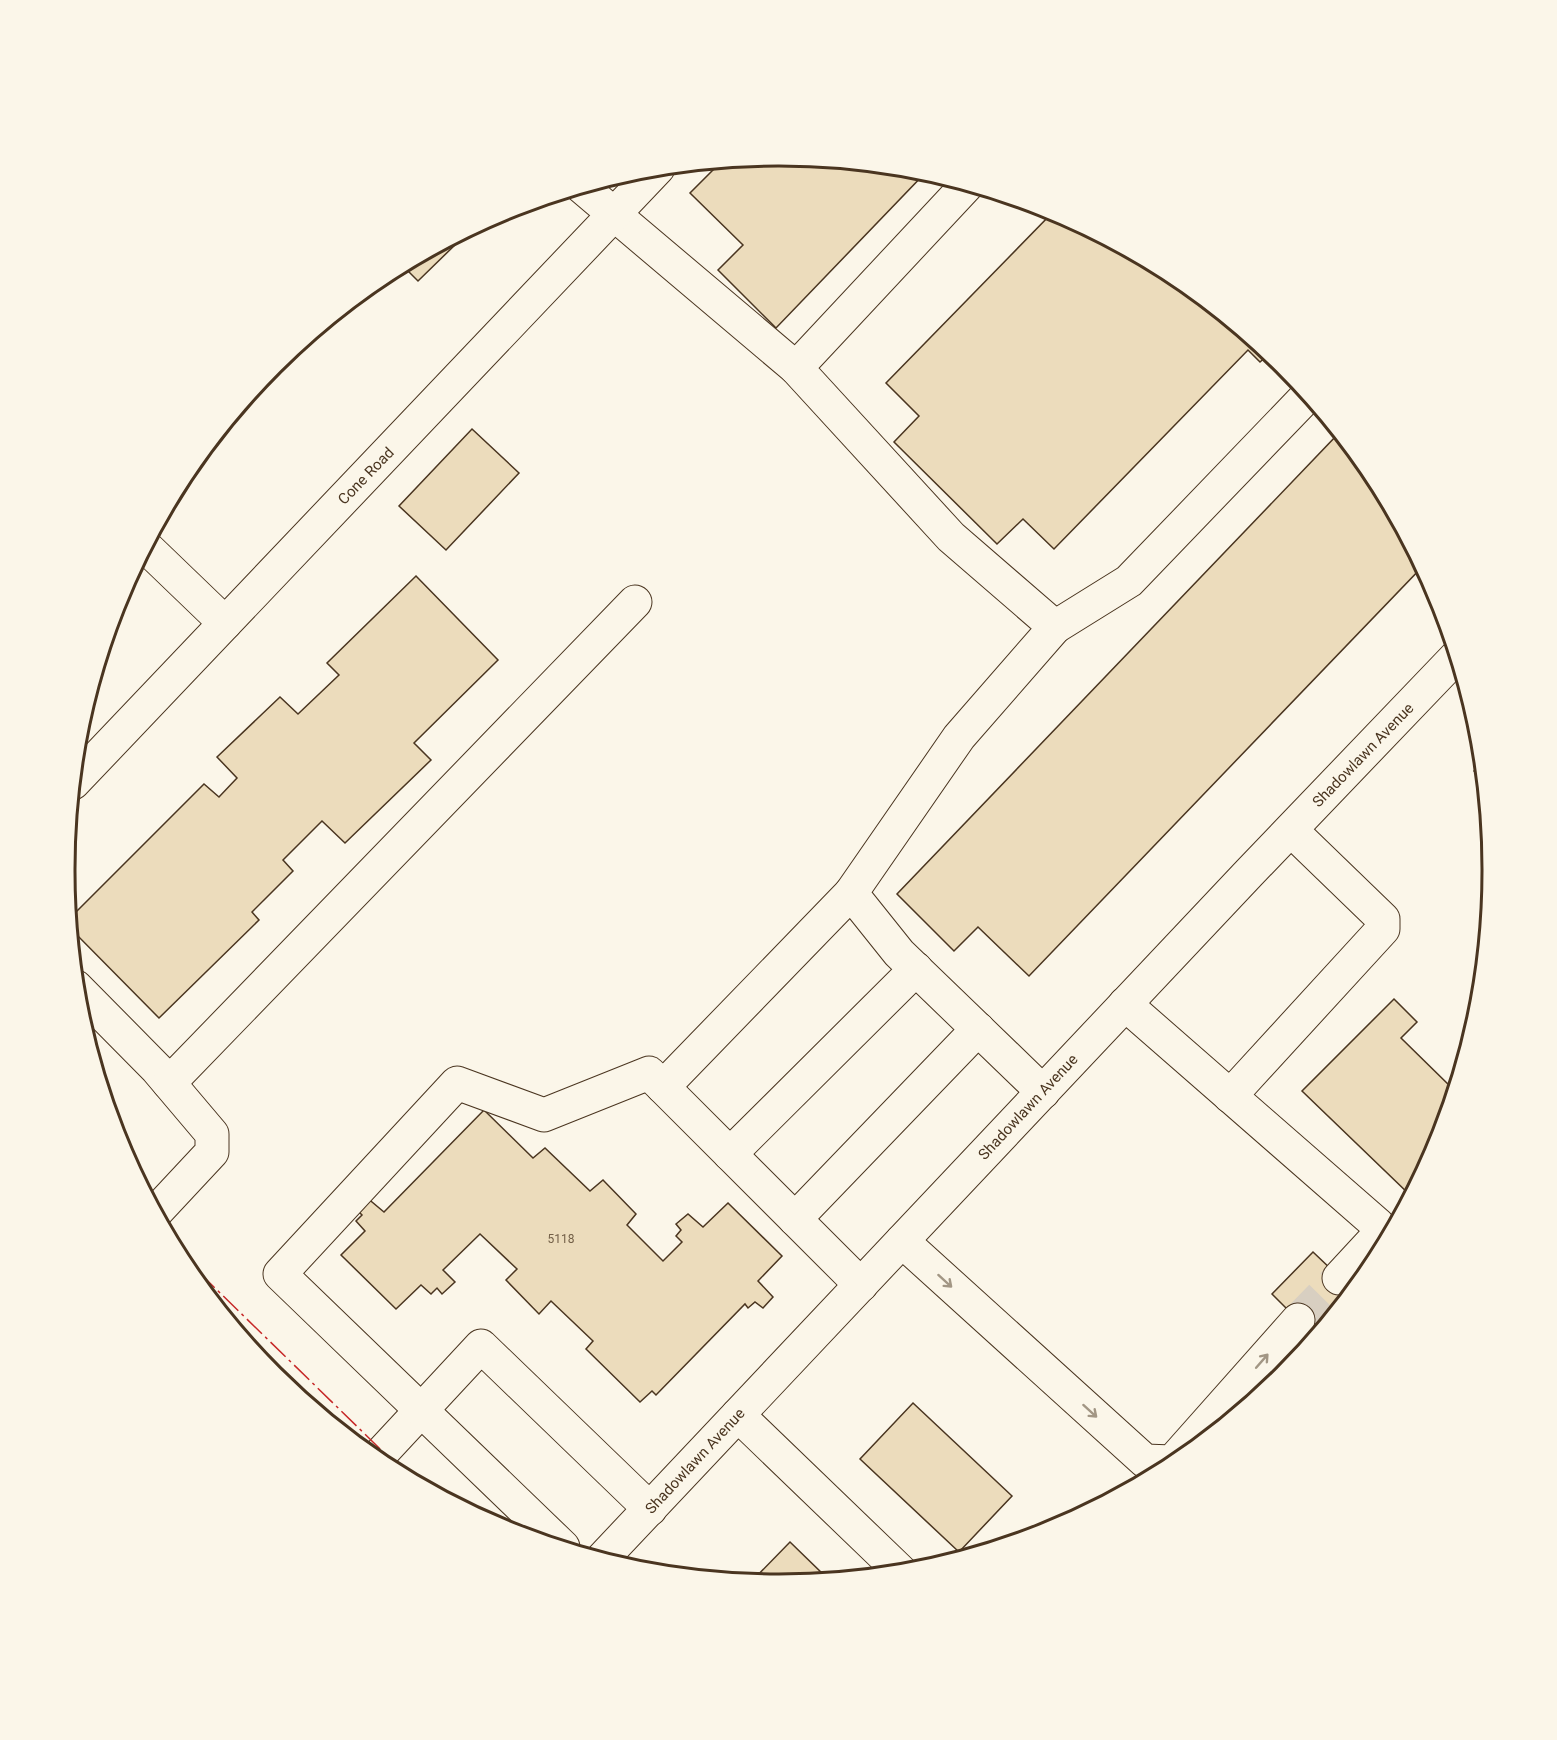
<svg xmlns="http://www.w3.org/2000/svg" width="1557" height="1740" font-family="Roboto,sans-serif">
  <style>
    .building { fill: #ecdcbc; stroke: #4a3520; stroke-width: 1.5 }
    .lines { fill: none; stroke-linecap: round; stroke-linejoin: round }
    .minor-tunnel { stroke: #d8cfc1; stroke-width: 33; stroke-dasharray: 33 16; stroke-linecap: butt }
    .minor-casing { stroke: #4a3520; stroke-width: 35 }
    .minor { stroke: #fbf6e9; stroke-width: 33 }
    .power { stroke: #c62828; stroke-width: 1.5; stroke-dasharray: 21 4.5 3 4.5; stroke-linecap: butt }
    .oneway { stroke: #a29684 }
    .labels { text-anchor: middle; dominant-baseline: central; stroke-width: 4.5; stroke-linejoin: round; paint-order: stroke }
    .number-label { font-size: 12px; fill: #725f47 }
    .street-label { font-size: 15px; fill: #4a3520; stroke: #fbf6e9 }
    .rim { fill: none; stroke: #4a3520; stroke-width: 3 }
  </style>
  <rect width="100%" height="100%" fill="#fbf6e9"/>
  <g class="building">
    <path d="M779,156L926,172L776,328L718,270L743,245L690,193L721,162Z"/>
    <path d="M1054,211L1175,277L1269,354L1260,362L1248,350L1054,549L1023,519L997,544L894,442L919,416L886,383Z"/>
    <path d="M454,238L458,242L418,281L402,265Z"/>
    <path d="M472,429L519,473L446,550L399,506Z"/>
    <path d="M1339,433L1372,474L1422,567L1029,976L978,927L954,951L897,894Z"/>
    <path d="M416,576L498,660L414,743L431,760L345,843L322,821L283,860L293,871L252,912L259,920L159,1018L70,928L69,919L204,784L219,797L237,778L217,757L280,697L298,714L339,675L327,663Z"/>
    <path d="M1482,763L1484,781L1474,771Z"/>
    <path d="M1394,999L1417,1022L1401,1038L1454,1090L1438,1144L1410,1195L1302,1091Z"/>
    <path d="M484,1110L533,1158L545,1148L590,1191L603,1180L636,1214L627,1225L663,1261L682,1242L676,1236L681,1230L676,1224L688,1214L703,1227L728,1203L782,1256L758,1281L773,1297L763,1308L755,1302L748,1308L745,1304L656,1395L652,1391L640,1402L586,1349L593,1341L551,1301L539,1314L506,1280L517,1269L480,1234L443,1270L455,1282L442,1294L437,1288L431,1294L421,1285L396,1309L341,1255L365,1231L356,1221L362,1215L355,1208L366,1197L384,1212Z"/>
    <path d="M1313,1252L1353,1290L1315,1337L1272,1294Z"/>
    <path d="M913,1403L1012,1496L959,1552L860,1459Z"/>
    <path d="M790,1542L828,1579L778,1584L752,1581Z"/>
  </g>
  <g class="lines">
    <path class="minor-tunnel" d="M1298,1320L1339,1278"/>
    <g class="minor-casing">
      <g id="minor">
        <path d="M967,185L796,368L951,537L1055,627L959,737L851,893L899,953L1043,1092"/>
        <path d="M582,187L796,368"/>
        <path d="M146,547L225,623"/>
        <path d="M1055,627L1129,581L1308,395"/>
        <path d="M73,783L658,168"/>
        <path d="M76,987L157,1069L212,1134V1152L156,1212"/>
        <path d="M1125,1004L1378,1225L1376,1238L1339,1278"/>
        <path d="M169,1083L635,602"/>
        <path d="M663,1087L851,893"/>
        <path d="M1230,1096L1383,929V919L1291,830"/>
        <path d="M730,1154L916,969"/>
        <path d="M795,1219L978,1029"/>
        <path d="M902,1241L1145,1461L1172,1462L1298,1320"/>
        <path d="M738,1415L901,1572"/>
        <path d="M376,1459L481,1346L650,1509"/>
        <path d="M563,1547L280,1274L457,1083L544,1115L649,1073L861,1285"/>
        <path d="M602,1559L1249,873L1456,657"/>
      </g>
    </g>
    <use href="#minor" class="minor"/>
    <path class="power" d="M176,1250L412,1480"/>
  </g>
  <defs><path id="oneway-shaft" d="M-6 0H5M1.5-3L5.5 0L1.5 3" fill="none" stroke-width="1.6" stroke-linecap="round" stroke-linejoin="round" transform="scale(1.5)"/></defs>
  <g class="oneway">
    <use href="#oneway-shaft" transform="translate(945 1281) rotate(42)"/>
    <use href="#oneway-shaft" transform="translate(1262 1361) rotate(-49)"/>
    <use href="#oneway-shaft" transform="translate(1090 1411) rotate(42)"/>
  </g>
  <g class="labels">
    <g class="number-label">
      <text x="561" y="1239">5118</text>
    </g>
    <g class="street-label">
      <text transform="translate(366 476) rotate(-46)">Cone Road</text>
      <text transform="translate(1363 755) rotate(-46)">Shadowlawn Avenue</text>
      <text transform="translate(1028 1107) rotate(-47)">Shadowlawn Avenue</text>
      <text transform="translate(695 1461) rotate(-47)">Shadowlawn Avenue</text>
    </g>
  </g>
  <path d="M0 0H1557V1740H0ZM778 166H779A703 703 0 0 1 1482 869V871A703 703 0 0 1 779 1574H778A703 703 0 0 1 75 871V869A703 703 0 0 1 778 166Z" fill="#fbf6e9" fill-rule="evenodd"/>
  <path class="rim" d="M778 166H779A703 703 0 0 1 1482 869V871A703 703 0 0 1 779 1574H778A703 703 0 0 1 75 871V869A703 703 0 0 1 778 166Z"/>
</svg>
